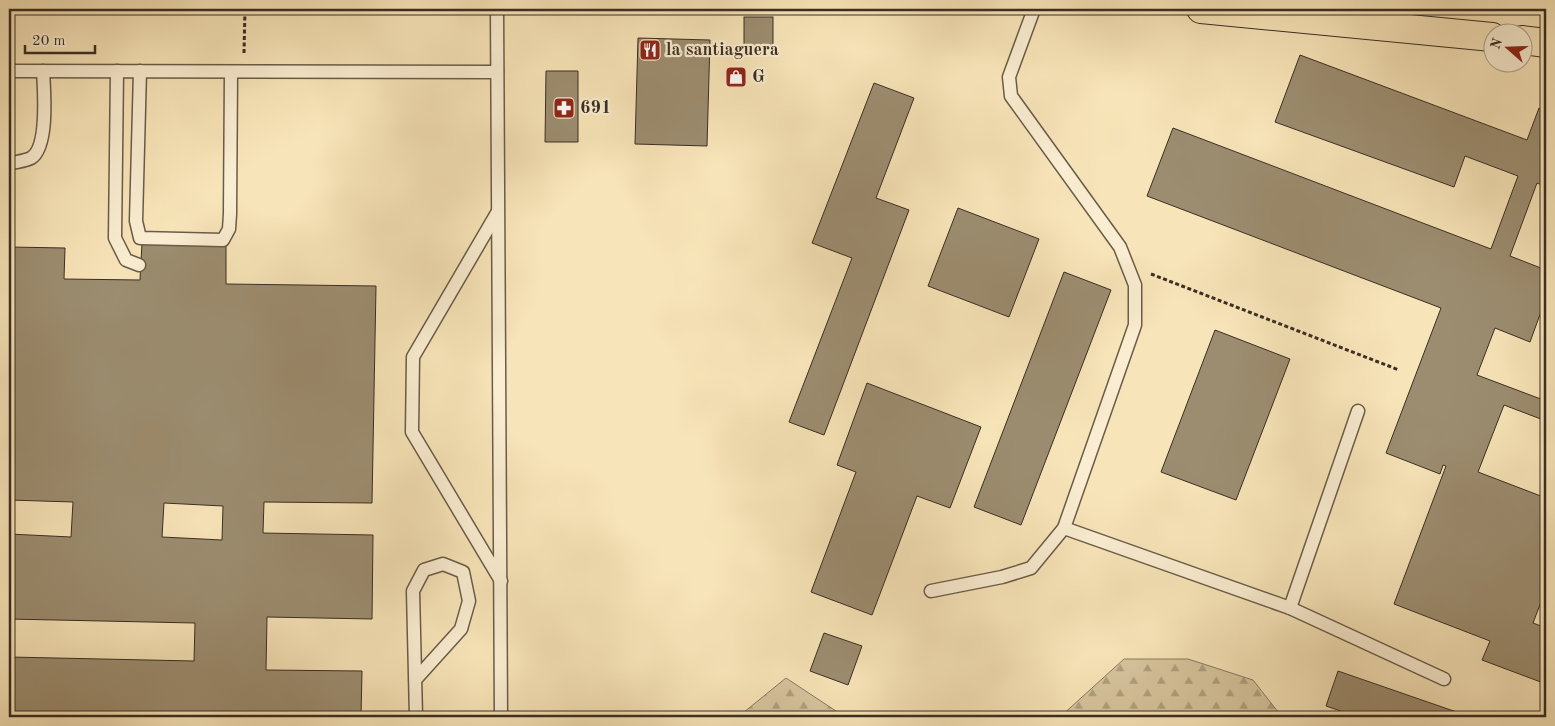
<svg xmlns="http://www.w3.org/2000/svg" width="1555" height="726" font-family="'Old Standard TT',serif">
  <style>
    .forest { fill: url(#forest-firs); stroke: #887a60 }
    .building { fill: #9c8d70; stroke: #3a2e22; fill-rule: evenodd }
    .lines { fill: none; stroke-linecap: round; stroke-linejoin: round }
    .lane-casing { stroke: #695c48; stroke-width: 15 }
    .primary-casing { stroke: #3a2e22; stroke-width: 30 }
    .path { stroke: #3a2e22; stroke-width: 3; stroke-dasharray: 4 2.5; stroke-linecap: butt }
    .lane { stroke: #faedd1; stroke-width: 12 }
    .primary { stroke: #f7e4b8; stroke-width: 28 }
    .labels { text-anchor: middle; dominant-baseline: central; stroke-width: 4.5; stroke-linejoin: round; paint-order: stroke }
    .poi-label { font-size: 18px; font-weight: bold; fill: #3a2e22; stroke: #faedd1; text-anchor: start }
  </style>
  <defs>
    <pattern id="forest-firs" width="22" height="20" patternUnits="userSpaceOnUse" patternTransform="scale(1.25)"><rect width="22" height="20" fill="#d7c59e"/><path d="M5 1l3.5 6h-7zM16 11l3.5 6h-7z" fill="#afa080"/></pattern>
  </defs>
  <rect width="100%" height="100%" fill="#f7e4b8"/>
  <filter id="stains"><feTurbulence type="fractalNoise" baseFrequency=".004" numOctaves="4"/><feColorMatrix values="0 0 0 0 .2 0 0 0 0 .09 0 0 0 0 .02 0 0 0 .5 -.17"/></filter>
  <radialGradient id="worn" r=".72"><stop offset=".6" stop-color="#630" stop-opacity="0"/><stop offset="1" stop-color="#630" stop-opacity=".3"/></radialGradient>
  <g class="forest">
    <path d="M1124,659H1188L1253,680L1282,717H1060Z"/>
    <path d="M786,678L845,717H738Z"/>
  </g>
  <g class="building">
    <rect x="744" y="17" width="29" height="29"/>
    <path d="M638,38L710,40L707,146L635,144Z"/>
    <path d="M1300,55L1527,140L1539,108L1546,111V187L1537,183L1510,256L1546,270V298L1530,342L1495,328L1477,375L1546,401V421L1504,405L1478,472L1546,498V589L1533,623L1546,628V684L1482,660L1490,641L1394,604L1446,466L1443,465L1440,474L1386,453L1441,308L1147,196L1173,128L1491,249L1518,176L1465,156L1454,187L1275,122Z"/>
    <path d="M546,71H578V142H545Z"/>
    <path d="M874,83L914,98L876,198L909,210L824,435L789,422L852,258L812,243Z"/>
    <path d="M958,208L1039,239L1009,317L928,286Z"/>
    <path d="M226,242V284L376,286L372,503L264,502L263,533L373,535L372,619L267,617L266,670L362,671L361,717H9V657L194,661L195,623L9,619V534L71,537L73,502L9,500V247L65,248L64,279L140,280L142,243ZM164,503L223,506L222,540L162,537Z"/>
    <path d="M1064,272L1111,290L1021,525L974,507Z"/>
    <path d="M1215,330L1290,359L1236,500L1161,472Z"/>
    <path d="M867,383L981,427L950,508L917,496L872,615L811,592L856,472L837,465Z"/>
    <path d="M824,633L862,646L848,685L810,671Z"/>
    <path d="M1338,671L1471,717H1358L1326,706Z"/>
  </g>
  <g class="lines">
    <g class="lane-casing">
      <g id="lane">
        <path d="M497,9L501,717"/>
        <path d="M9,71L497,72"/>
        <path d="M117,71L115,238L126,260L139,265"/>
        <path d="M140,71L136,221L140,238L223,240L229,229L230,214L231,72"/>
        <path d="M9,164C15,162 25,161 31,158C49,147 44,90 43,71"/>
        <path d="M497,213L413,357L412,432L501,581"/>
        <path d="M1064,528L1290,608L1444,679"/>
        <path d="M931,591L1002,577L1031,568L1064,528L1135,325V285L1120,247L1011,96L1009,77L1034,9"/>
        <path d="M1290,608L1358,411"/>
        <path d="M415,680L461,629L469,601L463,572L443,564L424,570L413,591L416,717"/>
      </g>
    </g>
    <g class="primary-casing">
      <g id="primary">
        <path d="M1201,9L1492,37"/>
        <path d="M1522,40L1546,43"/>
      </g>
    </g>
    <g class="path">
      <path d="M244,53L245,9"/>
      <path d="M1151,274L1399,370"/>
    </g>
    <use href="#lane" class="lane"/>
    <use href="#primary" class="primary"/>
  </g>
  <defs>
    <g id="restaurant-square" transform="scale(1.125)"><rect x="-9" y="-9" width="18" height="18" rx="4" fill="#8f2418" stroke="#faedd1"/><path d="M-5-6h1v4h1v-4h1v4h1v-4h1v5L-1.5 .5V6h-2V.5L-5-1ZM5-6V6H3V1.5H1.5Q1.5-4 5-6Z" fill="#fff"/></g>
    <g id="shop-square" transform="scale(1.125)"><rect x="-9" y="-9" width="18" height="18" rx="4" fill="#8f2418" stroke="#faedd1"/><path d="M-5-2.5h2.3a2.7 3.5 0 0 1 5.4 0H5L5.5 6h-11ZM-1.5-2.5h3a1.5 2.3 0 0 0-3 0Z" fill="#fff"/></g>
    <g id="pharmacy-square" transform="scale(1.125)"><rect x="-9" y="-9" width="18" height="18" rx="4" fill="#8f2418" stroke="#faedd1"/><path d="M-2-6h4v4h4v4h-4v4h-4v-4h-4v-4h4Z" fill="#fff"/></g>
  </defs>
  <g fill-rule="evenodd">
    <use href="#restaurant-square" x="650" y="50"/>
    <use href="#shop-square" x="736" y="77"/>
    <use href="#pharmacy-square" x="564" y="108"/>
  </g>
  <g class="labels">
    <g class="poi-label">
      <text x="666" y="50">la santiaguera</text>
      <text x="752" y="77">G</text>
      <text x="580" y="108">691</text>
    </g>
  </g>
  <rect width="1555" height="726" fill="none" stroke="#f7e4b8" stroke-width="30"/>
  <rect x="10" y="10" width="1535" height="706" fill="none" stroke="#3a2e22" stroke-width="2.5"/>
  <rect x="15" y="15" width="1525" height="696" fill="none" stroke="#3a2e22"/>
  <g transform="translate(1508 48) rotate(290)"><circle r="24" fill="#faedd1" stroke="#ada18b"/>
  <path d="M0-4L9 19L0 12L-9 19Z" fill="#8f2418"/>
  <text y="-8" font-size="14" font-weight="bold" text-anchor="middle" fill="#3a2e22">N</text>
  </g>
  <path d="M25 45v8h70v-8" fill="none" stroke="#3a2e22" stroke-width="2.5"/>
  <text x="32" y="45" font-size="15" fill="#3a2e22" stroke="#faedd1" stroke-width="4" paint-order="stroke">20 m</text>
  <rect width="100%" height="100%" filter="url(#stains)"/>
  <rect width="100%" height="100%" fill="url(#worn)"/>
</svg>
